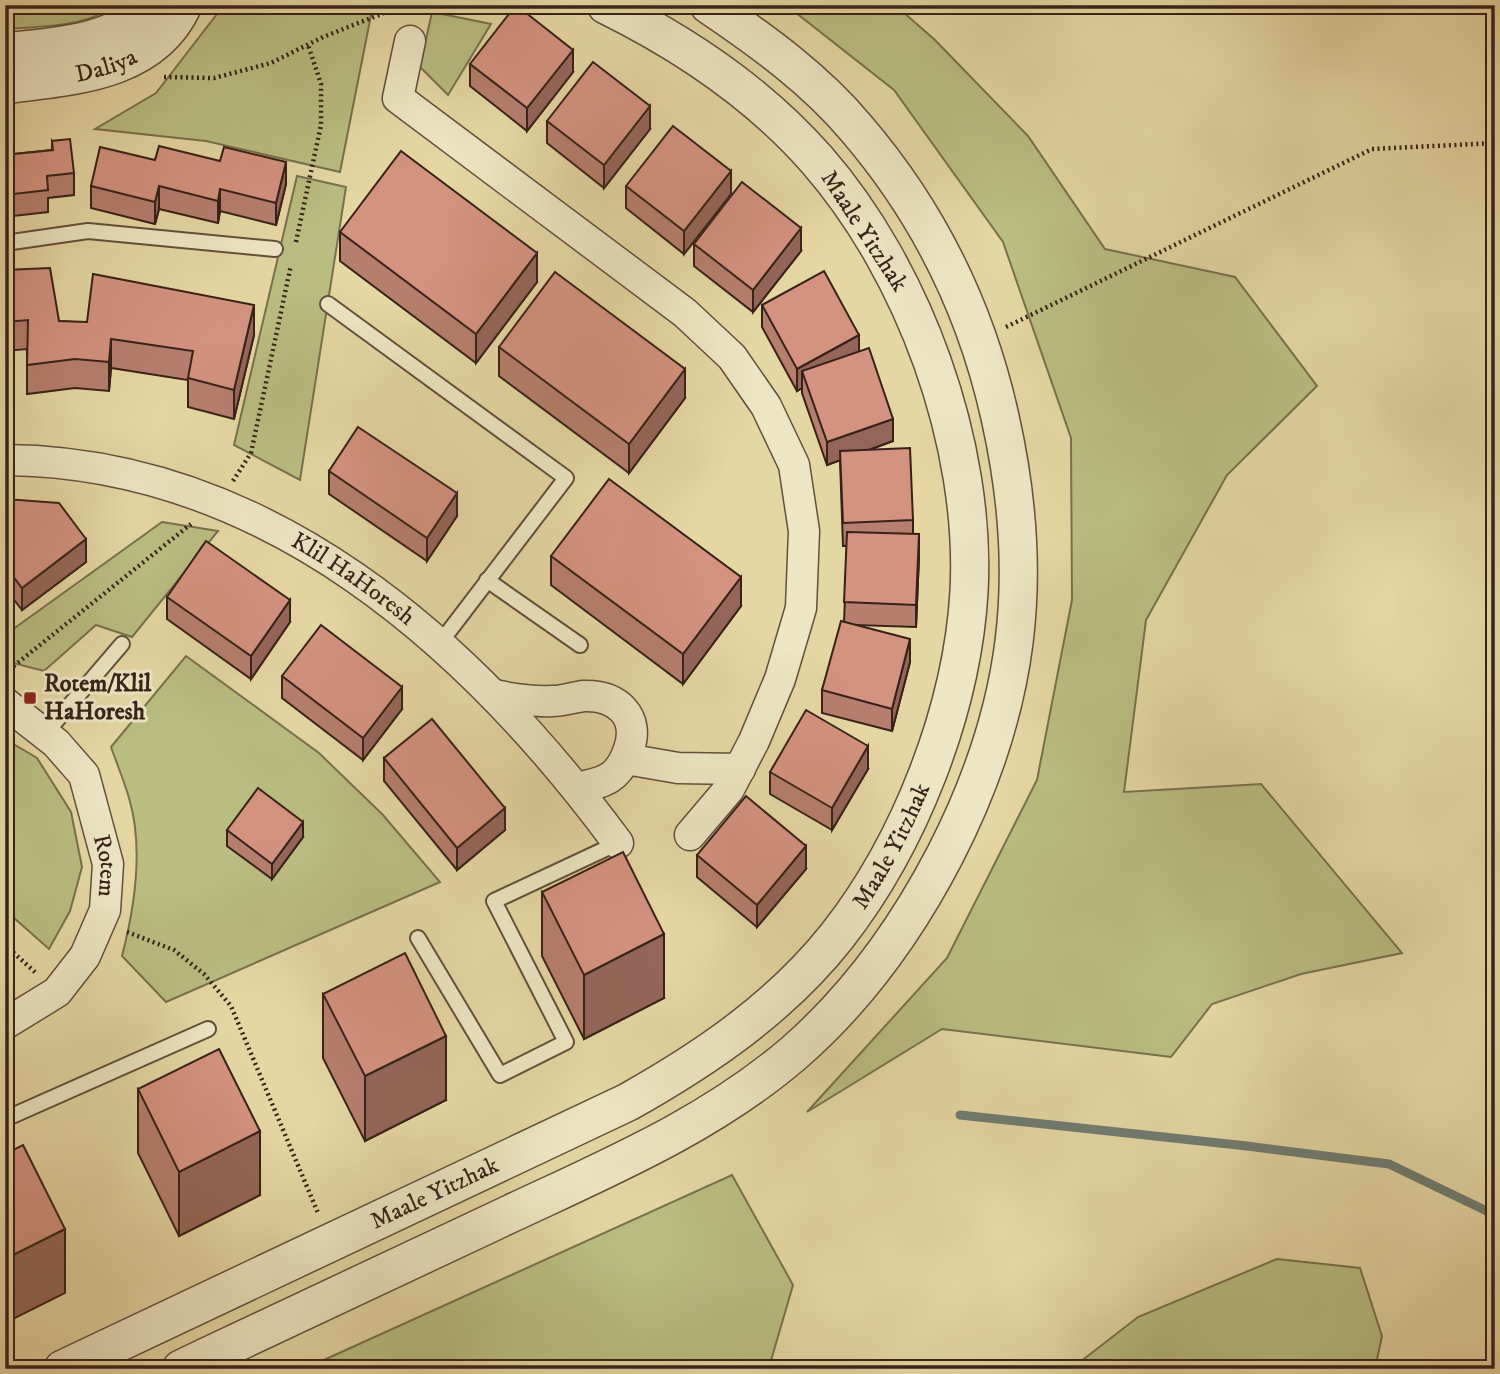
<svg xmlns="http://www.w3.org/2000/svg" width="1500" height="1374" font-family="'IM FELL DW Pica',serif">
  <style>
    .green { fill: #babd82; stroke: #79704d; stroke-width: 2 }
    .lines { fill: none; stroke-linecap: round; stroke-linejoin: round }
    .stream { stroke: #707c71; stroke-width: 9 }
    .service-casing { stroke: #634f3b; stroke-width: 18 }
    .minor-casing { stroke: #634f3b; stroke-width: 33 }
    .tertiary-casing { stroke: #634f3b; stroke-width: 40 }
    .path { stroke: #382218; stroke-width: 4.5; stroke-dasharray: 2 3.5; stroke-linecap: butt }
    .service { stroke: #eee5c4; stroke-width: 14 }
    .minor { stroke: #eee5c4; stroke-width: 30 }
    .tertiary { stroke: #eee5c4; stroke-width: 37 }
    .wall { fill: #b67e6f; stroke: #382218; stroke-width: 2 }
    .shaded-wall { fill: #94665a; stroke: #382218; stroke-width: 2 }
    .building { fill: #d49281; stroke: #382218; stroke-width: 2 }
    .poi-dot { fill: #8f2418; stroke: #eee5c4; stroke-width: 2.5 }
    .labels { text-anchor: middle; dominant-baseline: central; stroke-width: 6; stroke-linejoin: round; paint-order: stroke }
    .street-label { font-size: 24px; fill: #382218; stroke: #eee5c4 }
    .poi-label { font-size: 24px; font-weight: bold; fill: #382218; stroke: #eee5c4; text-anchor: start }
  </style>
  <rect width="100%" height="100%" fill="#e5d7a4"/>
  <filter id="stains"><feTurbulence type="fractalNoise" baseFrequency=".00286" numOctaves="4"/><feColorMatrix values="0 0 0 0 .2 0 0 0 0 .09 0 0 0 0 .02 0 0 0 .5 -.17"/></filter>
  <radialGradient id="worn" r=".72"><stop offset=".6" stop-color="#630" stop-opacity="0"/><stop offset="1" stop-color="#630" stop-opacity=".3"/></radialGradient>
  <g class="green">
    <path d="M5,5H111C94,27 32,27 5,29Z"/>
    <path d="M224,5H373L340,172L206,141L95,129L156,93Z"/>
    <path d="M786,5H895L935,40L1028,136L1105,249L1235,277L1317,386L1227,475L1146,620L1124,792L1261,784L1402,953L1301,974L1212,1004L1171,1057L942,1029L807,1112L947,958L1037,780L1072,600L1071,438L1003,242L894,90Z"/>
    <path d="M432,12L491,24L448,95L420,67Z"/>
    <path d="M297,176L346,187L300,480L234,445Z"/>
    <path d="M162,522L218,531L132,637L96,625L44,671L5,661V635Z"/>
    <path d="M186,656L319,753L383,815L440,882L166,1002L122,956C135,906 144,848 129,798C124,781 117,764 111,747Z"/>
    <path d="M5,739L37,758L71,812L82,867L70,911L49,949L5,910Z"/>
    <path d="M732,1175L793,1285L770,1364L764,1369H304Z"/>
    <path d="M1277,1259L1360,1268L1382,1336L1375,1369H1071L1138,1317Z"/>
  </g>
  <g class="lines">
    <path class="stream" d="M960,1115L1247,1146L1389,1164L1495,1215"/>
    <g class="service-casing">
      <g id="service">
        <path d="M5,243L88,231L275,249"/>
        <path d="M328,304L566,478L440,643"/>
        <path d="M487,580L580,645"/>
        <path d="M45,734L122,644"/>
        <path d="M418,938L500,1075L566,1042L494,901L618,843"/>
        <path d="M5,1119L208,1029"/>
      </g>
    </g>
    <g class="minor-casing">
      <g id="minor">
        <path d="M410,41L398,98L685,313L732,357L766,406L794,465L804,531L801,608L780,679L754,741L729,789L690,835"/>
        <path id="s1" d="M5,460C268,462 471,644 618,843"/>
        <path d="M494,695C513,699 533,702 553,701C563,701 574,697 584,696C618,695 640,717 629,749C619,779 605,782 577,788"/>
        <path id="s2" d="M5,703L56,743L84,775L108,864L105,910L85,956L57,992L5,1024"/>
        <path d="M626,759L678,768L740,769"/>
      </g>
    </g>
    <g class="tertiary-casing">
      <g id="tertiary">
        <path d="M5,52C44,47 123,45 144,5"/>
        <path id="s3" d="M5,85C70,76 151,74 183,5"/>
        <path id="s4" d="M63,1369L628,1102C706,1058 780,1008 837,936C910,843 962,710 969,592C977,444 914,271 817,160C760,95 683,43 606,5"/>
        <path d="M181,1369C291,1316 402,1265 512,1213C610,1167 712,1124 795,1052C859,996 906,930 945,855C1020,709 1036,577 1000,417C976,309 929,213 856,128C815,79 762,41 709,5"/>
      </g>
    </g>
    <g class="path">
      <path d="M164,77L214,78L271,63L323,37L384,13L392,5"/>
      <path d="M296,242L321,125V84L308,45"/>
      <path d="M1006,327L1372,149L1495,143"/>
      <path d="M233,481L251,453L291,265"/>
      <path d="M5,673L191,524"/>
      <path d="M127,932L174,950L204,974L231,1006L318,1213"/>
      <path d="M5,945L36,973"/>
    </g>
    <use href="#service" class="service"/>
    <use href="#minor" class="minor"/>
    <use href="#tertiary" class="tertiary"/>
  </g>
  <g class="wall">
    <path d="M470,64L573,72L527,131L470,86Z"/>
    <path d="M547,121L650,129L604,188L547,143Z"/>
    <path d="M52,141L74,173V195L48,198V212L5,217V155L52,150Z"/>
    <path d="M155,160L286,184L276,225L220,211L218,223L159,209L155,224L91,208V186Z"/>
    <path d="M626,186L731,194L684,254L626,208Z"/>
    <path d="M340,232L537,282L476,363L340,261Z"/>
    <path d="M694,244L801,251L753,312L694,266Z"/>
    <path d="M5,270L59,321L254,335L234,419L188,407V380L111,368L109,391L75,388L27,394V349L5,351Z"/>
    <path d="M762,305L859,351L893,441L869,450L913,520V534L919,556L916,627L857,625L910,662L892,731L822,713V690L844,622L847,546H843L840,460L827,465L802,393V388L797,391L762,327Z"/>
    <path d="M499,347L685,398L629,473L499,376Z"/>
    <path d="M329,471L457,516L427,561L329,494Z"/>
    <path d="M5,499L86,562L22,610L5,588Z"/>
    <path d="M551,556L741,606L683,684L551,585Z"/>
    <path d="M167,597L290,622L251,679L167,619Z"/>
    <path d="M282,676L402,709L363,760L282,698Z"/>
    <path d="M384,758L505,830L457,870L384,781Z"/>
    <path d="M868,769L832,830L770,794V772Z"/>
    <path d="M227,830L303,837L272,879L227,846Z"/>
    <path d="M697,855L806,869L757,927L697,877Z"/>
    <path d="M542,892L664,998L584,1039L542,956Z"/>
    <path d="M323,994L446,1100L365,1141L323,1058Z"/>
    <path d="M138,1089L260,1195L179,1236L138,1153Z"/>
  </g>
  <g class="shaded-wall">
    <path d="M573,50V72L527,131V108Z"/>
    <path d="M650,106V129L604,188V165Z"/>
    <path d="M286,162V184L276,225V203Z"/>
    <path d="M731,171V194L684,254V231Z"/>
    <path d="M159,186V209L155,224V202Z"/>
    <path d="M220,189V211L218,223V201Z"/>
    <path d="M801,228V251L753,312V290Z"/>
    <path d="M537,253V282L476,363V334Z"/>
    <path d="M254,305V335L234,419V390Z"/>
    <path d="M859,335V357L802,371V388L797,391V369Z"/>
    <path d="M111,339V368L109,391V362Z"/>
    <path d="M685,369V398L629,473V444Z"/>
    <path d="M893,419V441L827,465V442Z"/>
    <path d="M457,493V516L427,561V538Z"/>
    <path d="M919,534V556L916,627V605Z"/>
    <path d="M86,539V562L22,610V588Z"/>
    <path d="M741,577V606L683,684V654Z"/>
    <path d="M290,600V622L251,679V656Z"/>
    <path d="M910,639V662L892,731V709Z"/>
    <path d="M402,687V709L363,760V738Z"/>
    <path d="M868,746V769L832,830V808Z"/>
    <path d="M505,808V830L457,870V848Z"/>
    <path d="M303,822V837L272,879V864Z"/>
    <path d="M806,846V869L757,927V905Z"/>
    <path d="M664,934V998L584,1039V975Z"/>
    <path d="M446,1036V1100L365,1141V1076Z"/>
    <path d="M260,1131V1195L179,1236V1172Z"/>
    <path d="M65,1229V1293L5,1323V1259Z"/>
  </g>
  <g class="building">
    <path d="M516,5L573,50L527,108L470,64Z"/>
    <path d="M593,62L650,106L604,165L547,121Z"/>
    <path d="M673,126L731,171L684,231L626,186Z"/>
    <path d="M70,139L74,173L47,176L48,190L5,195V155L53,150L52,141Z"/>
    <path d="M159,146L220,161L224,147L286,162L276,203L220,189L218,201L159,186L155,202L91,186L100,147L155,160Z"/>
    <path d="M401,151L537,253L476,334L340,232Z"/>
    <path d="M742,182L801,228L753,290L694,244Z"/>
    <path d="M50,268L59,321L87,322L93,274L254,305L234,390L188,378L193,351L111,339L109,362L75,359L27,365L28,320L5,322V270Z"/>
    <path d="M824,271L859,335L797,369L762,305Z"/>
    <path d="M555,272L685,369L629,444L499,347Z"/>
    <path d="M869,348L893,419L827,442L802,371Z"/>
    <path d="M358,427L457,493L427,538L329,471Z"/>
    <path d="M910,448L913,520L843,523L840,451Z"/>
    <path d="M609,479L741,577L683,654L551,556Z"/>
    <path d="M5,499L59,503L86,539L22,588L5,566Z"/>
    <path d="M847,532L919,534L916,605L844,602Z"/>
    <path d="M206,541L290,600L251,656L167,597Z"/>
    <path d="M841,621L910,639L892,709L822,690Z"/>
    <path d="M321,625L402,687L363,738L282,676Z"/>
    <path d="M806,710L868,746L832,808L770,772Z"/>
    <path d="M432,719L505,808L457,848L384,758Z"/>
    <path d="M258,788L303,822L272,864L227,830Z"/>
    <path d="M746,796L806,846L757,905L697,855Z"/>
    <path d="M623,852L664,934L584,975L542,892Z"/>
    <path d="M405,953L446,1036L365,1076L323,994Z"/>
    <path d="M219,1049L260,1131L179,1172L138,1089Z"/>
    <path d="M23,1145L65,1229L5,1259V1154Z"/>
  </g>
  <rect class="poi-dot" x="23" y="691" width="14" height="14" rx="3.5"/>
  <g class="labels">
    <g class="street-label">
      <text stroke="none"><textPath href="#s3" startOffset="103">Daliya</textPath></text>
      <text transform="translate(864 231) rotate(57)">Maale Yitzhak</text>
      <text stroke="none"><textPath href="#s1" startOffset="374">Klil HaHoresh</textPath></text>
      <text stroke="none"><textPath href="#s4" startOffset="999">Maale Yitzhak</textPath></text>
      <text stroke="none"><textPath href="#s2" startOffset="201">Rotem</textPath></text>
      <text stroke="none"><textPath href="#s4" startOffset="411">Maale Yitzhak</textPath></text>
    </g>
    <g class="poi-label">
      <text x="44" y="684">Rotem/Klil<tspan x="44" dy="28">HaHoresh</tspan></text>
    </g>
  </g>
  <rect width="1500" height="1374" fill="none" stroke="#e5d7a4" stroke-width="28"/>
  <rect x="7" y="7" width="1486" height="1360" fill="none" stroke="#382218" stroke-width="3.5"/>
  <rect x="14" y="14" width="1472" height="1346" fill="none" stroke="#382218" stroke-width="2"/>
  <rect width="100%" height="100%" filter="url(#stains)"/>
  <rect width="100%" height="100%" fill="url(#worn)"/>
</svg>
